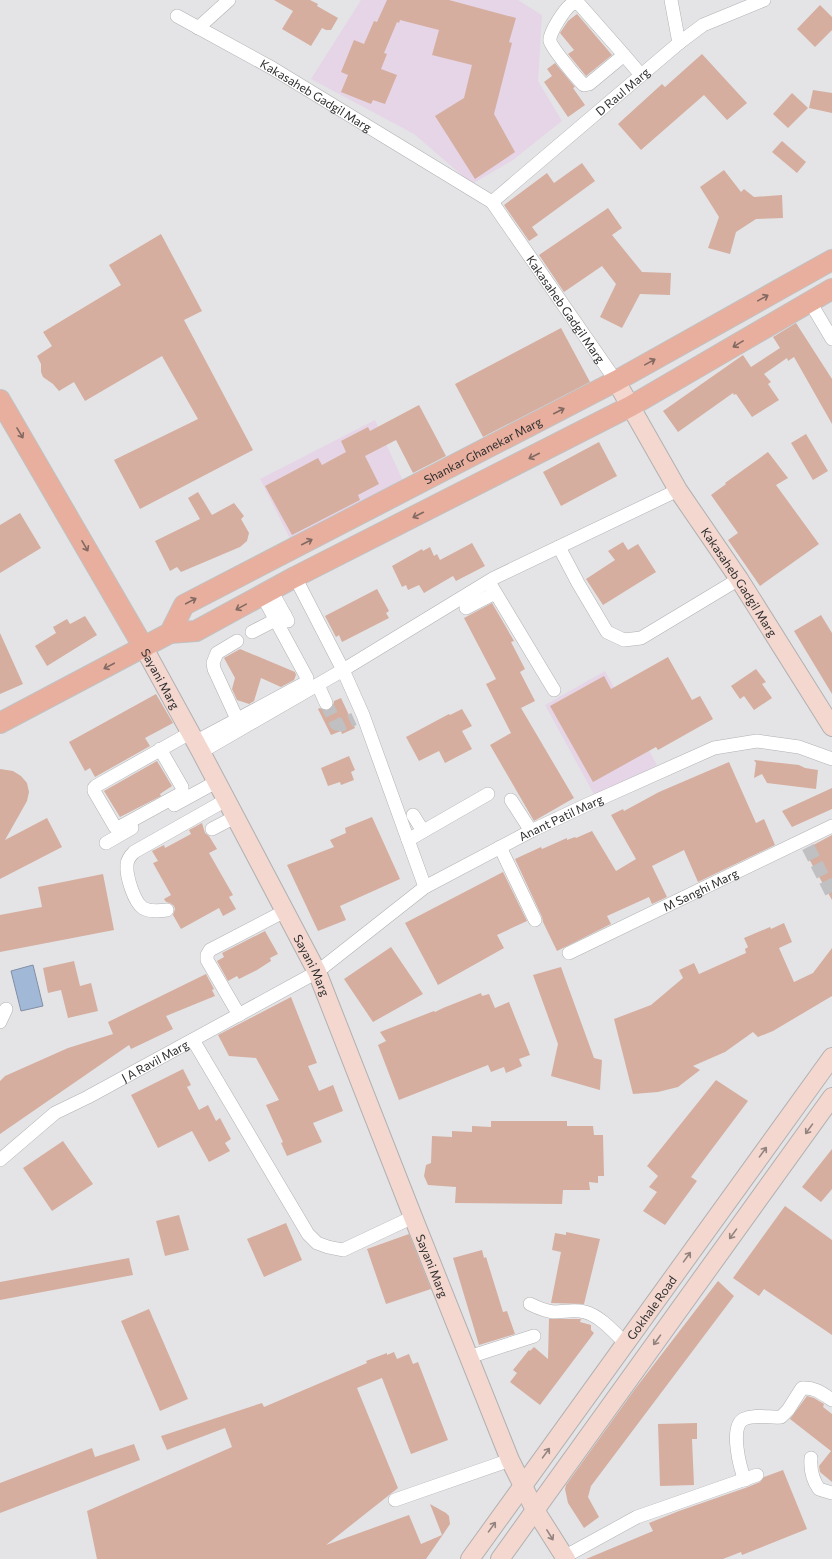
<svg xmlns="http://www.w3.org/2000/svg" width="832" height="1559" font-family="Commissioner,sans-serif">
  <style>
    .education { fill: #e5d5e7 }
    .water { fill: #a2b8d7; stroke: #808fa5 }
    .building { fill: #d5ae9f }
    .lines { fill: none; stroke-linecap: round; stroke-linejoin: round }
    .street-tunnel { stroke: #c0c0c2; stroke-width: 13; stroke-dasharray: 13 6; stroke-linecap: butt }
    .street-casing { stroke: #b0b1b3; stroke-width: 14 }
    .secondary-casing { stroke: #b0b1b3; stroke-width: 20 }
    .primary-casing { stroke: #c1c1c1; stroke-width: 22 }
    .street { stroke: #fff; stroke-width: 13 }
    .secondary { stroke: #f4d7ce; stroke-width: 18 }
    .primary { stroke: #e8af9e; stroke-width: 20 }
    .oneway { stroke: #826962 }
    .oneway2 { stroke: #92837f }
    .labels { text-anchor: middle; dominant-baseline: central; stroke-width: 3.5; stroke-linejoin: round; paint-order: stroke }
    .street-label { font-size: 12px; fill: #2f2f30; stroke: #fff }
  </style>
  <rect width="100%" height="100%" fill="#e4e4e7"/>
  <g class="education">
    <path d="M361,0H518L542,15L538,81L562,121L513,160L472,184L414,134L311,79Z"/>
    <path d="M375,420L405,485L291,541L260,479Z"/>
    <path d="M605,671L657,765L596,798L545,705Z"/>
  </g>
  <path class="water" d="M33,965L43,1006L21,1011L11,971Z"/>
  <g class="building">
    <path d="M274,0H310L318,4L317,6L338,18L331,30H326L322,28L311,46L282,29L293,11Z"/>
    <path d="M387,0H449L516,18L509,42L512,43L494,114L515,152L475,179L435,116L464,98L472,65L432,55L439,30L400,20L399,23L397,22L384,53L387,54L381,69L397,75L385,104L373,100L371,104L341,92L348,75L341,72L354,40L364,44L374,21L377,22Z"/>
    <path d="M820,5L832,17V30L815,47L797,29Z"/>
    <path d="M577,14L612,55L586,76L568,54L574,50L560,33L568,21Z"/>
    <path d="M702,54L747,103L727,120L704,95L641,150L618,124L662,84L665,87Z"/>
    <path d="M555,63L575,87L573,88L585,105L568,117L544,82L552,76L547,69Z"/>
    <path d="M813,90L832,93V113L809,108Z"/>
    <path d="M792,93L808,108L788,128L773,114Z"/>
    <path d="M782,141L806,162L797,173L772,152Z"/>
    <path d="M582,163L595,181L532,227L538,235L529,241L504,205L547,173L554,183Z"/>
    <path d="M724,170L741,192L744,189L754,197L782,195L783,218L756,219L736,232L730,254L708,248L719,217L700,187Z"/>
    <path d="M608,208L622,228L612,235L642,272L671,273L670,295L640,294L622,328L600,317L616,284L602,266L564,292L539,255Z"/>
    <path d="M161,234L202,311L184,320L253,450L140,509L114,460L198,419L162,356L85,401L74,382L59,391L53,384L43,377L41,372V364L37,356L52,346L43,332L121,285L109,265Z"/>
    <path d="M796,323L832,379V424L794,357L788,361L787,358L764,374L771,382L768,384L779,400L752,417L736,394L734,395L733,393L678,432L663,411L743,355L751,367L780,348L773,337Z"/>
    <path d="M561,328L590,382L483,437L455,384Z"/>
    <path d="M419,405L446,456L413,473L396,440L365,456L379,484L358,495L360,500L292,535L265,486L318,458L322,465L346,452L341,441L368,427L370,431Z"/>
    <path d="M806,434L828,471L813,480L791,443Z"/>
    <path d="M599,442L617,476L561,506L543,472Z"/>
    <path d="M768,452L788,478L776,485L819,544L760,586L728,540L738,533L711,495L726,484L725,483Z"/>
    <path d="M198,492L212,515L234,503L244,516L241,519L249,533L247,541L240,547L181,572L177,567L170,571L155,541L200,519L188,498Z"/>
    <path d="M20,513L41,548L0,573V525Z"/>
    <path d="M623,542L628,550L638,544L656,572L603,605L586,579L615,560L608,551Z"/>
    <path d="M472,543L485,566L456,581L453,576L424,593L419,585L408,590L406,585L402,587L392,566L422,549L423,551L430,547L434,556L437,554L440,560Z"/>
    <path d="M377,589L389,611L386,613L389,618L342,642L339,635L336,637L325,616Z"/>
    <path d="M492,603L514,641L511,642L525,669L520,672L535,701L521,708L574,798L534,821L490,745L511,733L486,684L496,679L464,618Z"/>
    <path d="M821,615L832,633V694L794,631Z"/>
    <path d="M85,616L97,635L47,666L35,646L56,633L53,627L67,619L70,624Z"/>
    <path d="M0,633L23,684L0,694Z"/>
    <path d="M240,649L295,672L296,675L294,680L281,687L261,678L254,701L249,704L237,700L232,689L235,678L224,658Z"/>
    <path d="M668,657L692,700L700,696L713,719L658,750L656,747L593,782L550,706L604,676L611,689Z"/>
    <path d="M756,669L766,682L762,684L772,698L754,710L744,696L740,699L731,686Z"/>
    <path d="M156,694L173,723L145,738L150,746L95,777L90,768L85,771L69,742Z"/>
    <path d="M341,698L355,728L342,734L341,731L331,735L318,709L320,708L325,711L330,710L333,707L334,701Z"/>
    <path d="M462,709L472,726L462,731L472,749L445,763L439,751L419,761L406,737L449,714L450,715Z"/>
    <path d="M349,756L355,770L351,772L354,780L341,785L340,782L328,786L321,768Z"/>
    <path d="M754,760L799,765L805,768L818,770L816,789L767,783L762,774L754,778L756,763Z"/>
    <path d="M157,761L172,786L160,794L161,796L120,817L104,791Z"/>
    <path d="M729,762L756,823L764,819L775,845L698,882L684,850L652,866L667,897L652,904L649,897L607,916L611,924L557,951L543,922L542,917L515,859L541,847L542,849L567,838V840L575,837L576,838L592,831L616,871L636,859L611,815L623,809L624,811L659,792Z"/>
    <path d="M0,769L13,771L21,776L27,783L29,792L27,801L5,840L47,818L62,847L0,879Z"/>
    <path d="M832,788V809L792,827L782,811Z"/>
    <path d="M372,817L400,879L340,906L346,920L318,931L287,865L334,847L330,840L346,833L345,828Z"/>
    <path d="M202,823L205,833L209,836L217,849L209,853L233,895L229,897L236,909L223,916L219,908L181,929L173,915L175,909L174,906L170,903L166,902L164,899L171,895L153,863L158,861L152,851L164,845L165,848L191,834L189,830Z"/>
    <path d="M832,835V900L804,850Z"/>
    <path d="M503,872L527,921L497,935L504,948L438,985L405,923Z"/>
    <path d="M103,874L114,930L0,952V915L42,907L38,887Z"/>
    <path d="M784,923L792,942L779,948L794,982L813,973L832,948V996L773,1031L758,1037L753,1032L725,1052L693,1066L700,1070L678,1087L658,1092L633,1094L614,1019L651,1005L683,978L679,970L694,963L699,974L746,953L745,949L748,947L744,938L770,927L771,929Z"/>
    <path d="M265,931L278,954L270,958L271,961L257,970L239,979L237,976L228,981L217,961L224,957L222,953Z"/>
    <path d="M391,947L423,994L373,1022L344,979Z"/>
    <path d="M74,961L80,986L91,983L98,1011L68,1018L61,990L48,993L43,968Z"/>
    <path d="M561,967L594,1058L602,1060L600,1090L551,1076L558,1044L533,975Z"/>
    <path d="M206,974L214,989L212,990L215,996L166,1016L173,1029L131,1049L129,1045L0,1134V1081L5,1076L68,1048L113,1034L108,1022Z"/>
    <path d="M481,993L482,996L489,994L495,1008L509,1002L530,1055L519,1059L522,1066L506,1073L504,1067L491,1072L488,1065L399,1100L378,1045L386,1041L380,1032L434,1011L435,1012L443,1008Z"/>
    <path d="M291,997L317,1063L308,1066L319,1091L333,1085L343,1111L313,1123L322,1142L287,1156L281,1143L283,1142L266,1105L279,1100L256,1058L229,1056L218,1035Z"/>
    <path d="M183,1069L191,1085L187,1087L199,1110L208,1105L216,1121L220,1118L231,1139L225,1143L230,1151L209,1162L192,1131L158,1148L131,1095Z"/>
    <path d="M716,1080L748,1101L691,1177L697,1181L665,1225L643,1211L657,1192L649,1187L658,1176L647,1166Z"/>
    <path d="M491,1121H567V1126H593L594,1135H603L604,1176H598V1183L589,1182L590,1190H563L562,1204L455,1203L456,1187L428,1185L424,1176L426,1165L431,1163L432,1136L452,1137V1131L472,1132V1126L491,1127Z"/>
    <path d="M63,1141L93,1184L52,1211L23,1168Z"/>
    <path d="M832,1149V1189L821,1202L802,1187Z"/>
    <path d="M785,1206L832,1240V1335L764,1289L759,1296L733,1278Z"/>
    <path d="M179,1215L189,1250L165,1256L156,1221Z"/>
    <path d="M286,1223L302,1260L264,1277L247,1239Z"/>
    <path d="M566,1232L600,1239L584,1304L551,1303L561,1252L552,1250L555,1233L566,1235Z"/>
    <path d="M409,1234L431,1289L386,1304L367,1249Z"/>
    <path d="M482,1250L484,1258L486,1257L503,1312L507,1311L515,1334L479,1345L453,1258Z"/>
    <path d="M129,1258L133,1275L0,1300V1282Z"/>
    <path d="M718,1281L734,1296L591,1486L588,1497L599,1517L584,1528L568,1503L565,1489L566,1485L635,1389Z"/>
    <path d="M149,1309L188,1399L160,1411L121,1321Z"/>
    <path d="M549,1319H581L580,1322L591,1325V1330L594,1333L540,1405L510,1382L517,1373L513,1370L529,1350L530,1351L534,1347L548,1359Z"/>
    <path d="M394,1352L397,1359L409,1354L413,1364L418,1362L448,1440L411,1454L382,1378L357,1388L398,1488L326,1545L409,1515L421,1544L442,1535L430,1504L446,1513L449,1516L450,1524L442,1536L426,1559H97L87,1511L232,1447L225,1428L167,1450L161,1436L262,1403L264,1407L367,1363L366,1361L387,1353V1355Z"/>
    <path d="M807,1396L814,1398L824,1404L823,1407L832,1414V1482L820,1472L819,1466L831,1451L790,1419Z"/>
    <path d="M697,1423V1439H692L694,1485L660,1486L658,1424Z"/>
    <path d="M134,1444L140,1460L0,1513V1483L92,1448L95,1457Z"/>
    <path d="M783,1470L807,1529L742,1555L741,1552L723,1559H586L653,1531L649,1523L679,1511L748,1487L760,1482L764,1477Z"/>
  </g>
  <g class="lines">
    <g class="street-tunnel">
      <path d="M326,703L336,724L341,725L354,719"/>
      <path d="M808,847L832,894"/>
    </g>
    <g class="street-casing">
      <g id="street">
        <path d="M671,0L679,43"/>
        <path id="s1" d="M177,16L272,68L492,202L616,381"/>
        <path d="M198,28L229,0"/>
        <path d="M624,55L589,84L584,85C579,81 550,46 550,41C548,34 566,7 572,4C575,3 578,3 580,5L624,55L641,75"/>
        <path id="s2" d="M492,202L679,43L703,25L764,0"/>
        <path d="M810,302L832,339"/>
        <path d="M559,547L578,583L607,632L624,640L641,638L739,579"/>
        <path d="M295,577L343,670L363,715L425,887"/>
        <path d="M489,582L554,690"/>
        <path d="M271,590L288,621"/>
        <path d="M466,608L495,593"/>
        <path d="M252,632L285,615"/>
        <path d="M237,641L217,653L213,663L214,669L237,719"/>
        <path d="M318,685L326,703"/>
        <path d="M195,742L305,683L307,678L262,595"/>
        <path d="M160,749L182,787V792L180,794L118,828L115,827L94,791V788L96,786L190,733"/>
        <path d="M201,752L343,670L494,578L678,490"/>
        <path d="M511,800L531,831"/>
        <path d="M174,805L216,782"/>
        <path d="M413,815L423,831"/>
        <path d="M212,829L235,817"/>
        <path d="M408,840L488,794"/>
        <path d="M106,843L132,828"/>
        <path d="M500,847L535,920"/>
        <path d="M167,910C159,911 150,912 143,908C134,902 126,876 127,865C127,860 130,856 134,852L226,800"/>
        <path id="s3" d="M569,953L832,826"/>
        <path d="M239,1015L207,960V955L210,950L285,911"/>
        <path d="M0,1022L6,1009"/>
        <path d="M193,1040L308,1234L317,1243L328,1247L343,1250L413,1217"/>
        <path id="s4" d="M0,1160L55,1113L88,1097L317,972L425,887L531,831L584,806L714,748L757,741L799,747L832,759"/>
        <path d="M530,1304C538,1308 545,1311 554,1312C565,1312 574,1309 585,1312C600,1316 614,1332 625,1343"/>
        <path d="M469,1357L534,1336"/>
        <path d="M811,1458C810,1470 812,1479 819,1489L832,1493"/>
        <path d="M745,1480C740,1468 729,1426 744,1419C755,1414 770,1418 781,1417L788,1410L802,1388C814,1387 822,1393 832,1400"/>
        <path d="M395,1500L510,1460"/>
        <path d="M564,1557L637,1517L757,1475"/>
      </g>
    </g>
    <g class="secondary-casing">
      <g id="secondary">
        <path id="s5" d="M616,381L678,490L739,579L832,727"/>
        <path id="s6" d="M144,648L201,752L317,972L413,1217L510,1460L535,1510L566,1559"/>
        <path id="s7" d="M470,1559L832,1057"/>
        <path d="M500,1559L832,1097"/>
      </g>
    </g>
    <g class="primary-casing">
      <g id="primary">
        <path d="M0,400L144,648"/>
        <path d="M170,633L196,631L295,577L631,406L832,289"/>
        <path id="s8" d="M0,723L170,633L184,605L616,381L832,260"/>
      </g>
    </g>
    <use href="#street" class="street"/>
    <use href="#secondary" class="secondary"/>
    <use href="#primary" class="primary"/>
  </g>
  <defs><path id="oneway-shaft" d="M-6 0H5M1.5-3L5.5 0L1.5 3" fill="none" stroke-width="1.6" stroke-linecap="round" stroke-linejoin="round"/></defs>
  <g class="oneway">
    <use href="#oneway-shaft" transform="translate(763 298) rotate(-29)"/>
    <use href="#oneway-shaft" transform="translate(738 344) rotate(149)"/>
    <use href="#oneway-shaft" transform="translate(650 362) rotate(-29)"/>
    <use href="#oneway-shaft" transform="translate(559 411) rotate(-27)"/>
    <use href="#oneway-shaft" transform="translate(20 433) rotate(59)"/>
    <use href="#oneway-shaft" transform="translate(534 456) rotate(153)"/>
    <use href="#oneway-shaft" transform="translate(418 515) rotate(153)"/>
    <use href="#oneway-shaft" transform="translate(307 542) rotate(-27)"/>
    <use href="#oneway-shaft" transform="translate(85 546) rotate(60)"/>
    <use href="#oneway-shaft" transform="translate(191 601) rotate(-28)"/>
    <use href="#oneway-shaft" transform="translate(241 607) rotate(151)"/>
    <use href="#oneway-shaft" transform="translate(109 666) rotate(152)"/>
  </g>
  <g class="oneway2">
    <use href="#oneway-shaft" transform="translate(809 1129) rotate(126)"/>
    <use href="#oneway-shaft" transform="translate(763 1152) rotate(-54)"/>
    <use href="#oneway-shaft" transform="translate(733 1234) rotate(126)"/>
    <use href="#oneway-shaft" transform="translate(687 1257) rotate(-54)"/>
    <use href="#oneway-shaft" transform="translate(657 1340) rotate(126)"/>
    <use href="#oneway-shaft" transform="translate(546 1453) rotate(-54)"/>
    <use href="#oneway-shaft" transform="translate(492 1527) rotate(-54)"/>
    <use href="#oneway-shaft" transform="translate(550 1535) rotate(58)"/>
  </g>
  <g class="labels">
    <g class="street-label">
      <text stroke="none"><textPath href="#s2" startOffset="171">D Raul Marg</textPath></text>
      <text stroke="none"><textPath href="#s1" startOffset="160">Kakasaheb Gadgil Marg</textPath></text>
      <text stroke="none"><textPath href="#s1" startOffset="496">Kakasaheb Gadgil Marg</textPath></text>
      <text stroke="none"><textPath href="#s8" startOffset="560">Shankar Ghanekar Marg</textPath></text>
      <text stroke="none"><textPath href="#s5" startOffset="236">Kakasaheb Gadgil Marg</textPath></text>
      <text stroke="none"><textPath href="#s6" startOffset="35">Sayani Marg</textPath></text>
      <text stroke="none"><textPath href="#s4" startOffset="660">Anant Patil Marg</textPath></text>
      <text stroke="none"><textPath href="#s3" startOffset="146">M Sanghi Marg</textPath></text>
      <text stroke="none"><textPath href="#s6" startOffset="359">Sayani Marg</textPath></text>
      <text stroke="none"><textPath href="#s4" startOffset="185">J A Ravil Marg</textPath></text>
      <text stroke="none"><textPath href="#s6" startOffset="683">Sayani Marg</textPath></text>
      <text stroke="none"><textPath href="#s7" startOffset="310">Gokhale Road</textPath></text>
    </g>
  </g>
</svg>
